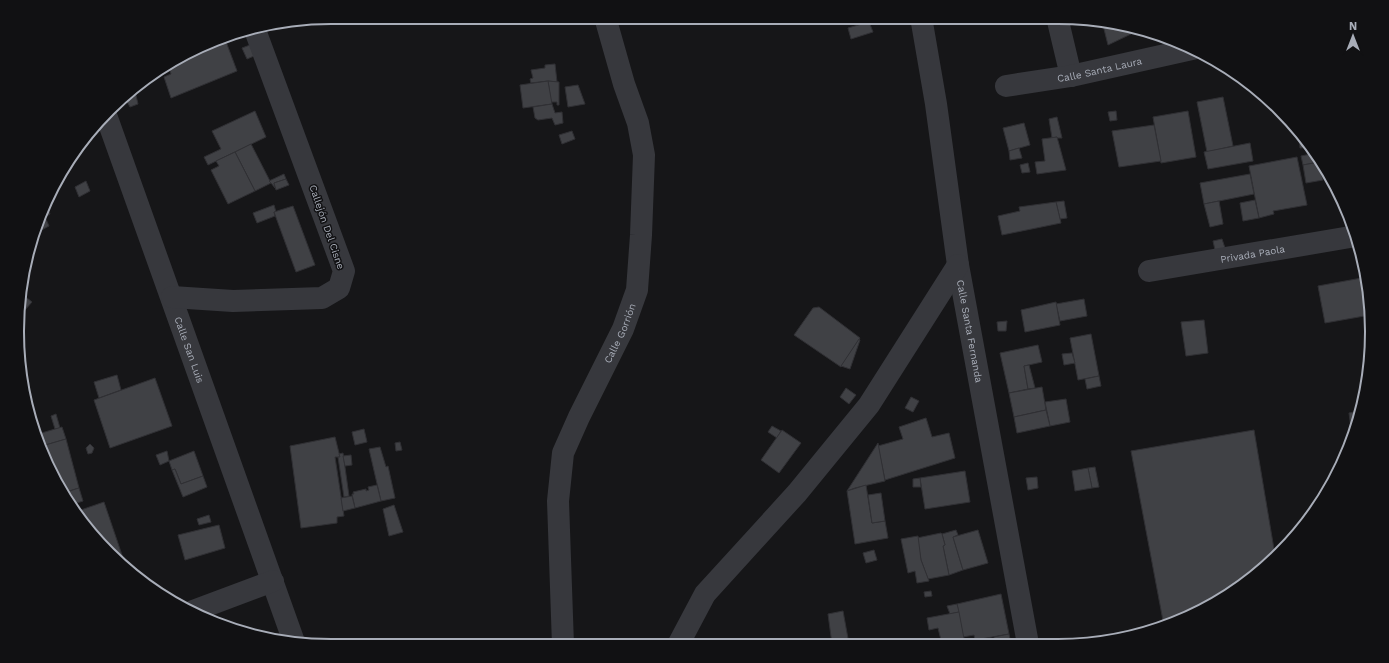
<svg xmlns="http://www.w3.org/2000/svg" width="1389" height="663" font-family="'Work Sans',sans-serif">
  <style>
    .building { fill: #404145; stroke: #303034 }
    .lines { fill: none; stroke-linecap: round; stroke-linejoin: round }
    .street { stroke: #37383d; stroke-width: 22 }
    .labels { text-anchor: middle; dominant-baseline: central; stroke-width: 3; stroke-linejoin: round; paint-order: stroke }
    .street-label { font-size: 10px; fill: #a8adb8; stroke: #111113 }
    .rim { fill: none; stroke: #a8adb8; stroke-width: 2 }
  </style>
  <rect width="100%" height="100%" fill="#161618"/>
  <g class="building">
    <path d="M1102,21L1119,23L1126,25L1131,34L1108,45Z"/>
    <path d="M869,22L873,32L851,39L848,28Z"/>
    <path d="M225,39L237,71L171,98L164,77L171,74L169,67L202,49Z"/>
    <path d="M250,45L254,56L247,59L242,48Z"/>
    <path d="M555,64L557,82L548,81L531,83L530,79L533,78L531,70L545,68V65Z"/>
    <path d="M548,81L559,82V105H557V102H551Z"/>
    <path d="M548,81L552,104L523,108L520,85Z"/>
    <path d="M578,85L585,104L568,107L565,87Z"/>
    <path d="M135,91L138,104L130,107L125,98L130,92Z"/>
    <path d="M1223,97L1233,146L1207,152L1197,102Z"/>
    <path d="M552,104L555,113L562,112L563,123L555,125L552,118L538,120L535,118L533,107Z"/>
    <path d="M255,111L266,137L208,165L204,157L221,149L212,131Z"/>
    <path d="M1116,111L1117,120L1110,121L1108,112Z"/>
    <path d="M1188,111L1196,157L1161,163L1153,117Z"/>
    <path d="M1057,117L1062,138H1058L1057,137L1052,138L1049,119Z"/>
    <path d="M1024,123L1030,145L1009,151L1003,128Z"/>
    <path d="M1154,125L1161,161L1119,167L1112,131Z"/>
    <path d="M572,131L575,139L562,144L559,135Z"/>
    <path d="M1299,132L1311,147L1300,148Z"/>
    <path d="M1057,137L1066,170L1037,174L1035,162L1045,161L1042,139Z"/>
    <path d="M1250,143L1253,161L1208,169L1204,152Z"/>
    <path d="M251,144L271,183L255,191L235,152Z"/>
    <path d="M1019,148L1022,158L1010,160L1009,151Z"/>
    <path d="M235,152L255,191L228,204L211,170L219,166L216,161Z"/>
    <path d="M1316,153L1318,156L1319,162L1303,165L1301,156Z"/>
    <path d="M1297,157L1307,205L1273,211L1274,214L1259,218L1249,166Z"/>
    <path d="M1319,162L1323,180L1306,183L1303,165Z"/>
    <path d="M1028,163L1030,172L1022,173L1020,165Z"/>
    <path d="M284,174L286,179L274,183L275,188L271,183L269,181Z"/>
    <path d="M1250,174L1254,194L1204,204L1200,183Z"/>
    <path d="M286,179L289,185L276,190L274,183Z"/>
    <path d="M86,181L90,191L79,197L75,187Z"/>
    <path d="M1255,200L1259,218L1243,221L1240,203Z"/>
    <path d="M1064,201L1067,218L1060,219L1056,202Z"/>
    <path d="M1219,201L1223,224L1210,227L1204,204Z"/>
    <path d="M1056,202L1061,223L1002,235L998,216L1020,211L1019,207Z"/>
    <path d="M45,203L50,214L42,219L40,214Z"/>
    <path d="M274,205L276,212H274L275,216L257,223L253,213Z"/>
    <path d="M293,206L315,265L296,272L274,212Z"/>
    <path d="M45,217L49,226L38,232L36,229L38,220Z"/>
    <path d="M1222,239L1225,248L1215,250L1213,241Z"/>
    <path d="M1367,277L1370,315L1325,323L1318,286Z"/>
    <path d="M27,298L32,302L25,310L22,306V303Z"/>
    <path d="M1084,299L1087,316L1060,321L1056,304Z"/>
    <path d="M1056,302L1060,325L1025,332L1021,310Z"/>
    <path d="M819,307L860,338L841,367L794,335L813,308Z"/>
    <path d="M1204,320L1208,353L1186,356L1181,322Z"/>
    <path d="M1007,321L1006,331H998L997,322Z"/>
    <path d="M1091,334L1099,376L1078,380L1070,338Z"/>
    <path d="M859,339L860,340L850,369L841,366Z"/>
    <path d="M1038,345L1042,362L1024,366L1028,389L1009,393L1000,353Z"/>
    <path d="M1072,353L1075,363L1064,365L1062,354Z"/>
    <path d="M1029,365L1035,388L1028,389L1024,366Z"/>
    <path d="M117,375L121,390L99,398L94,382Z"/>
    <path d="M1099,376L1101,386L1087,389L1085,379Z"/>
    <path d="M155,378L172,426L110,448L94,400Z"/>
    <path d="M1042,387L1046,410L1014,417L1009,393Z"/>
    <path d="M846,388L856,395L849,404L840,397Z"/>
    <path d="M911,397L919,401L913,412L905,408Z"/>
    <path d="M1066,399L1070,422L1050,426L1045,402Z"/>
    <path d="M1046,410L1050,426L1017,433L1014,417Z"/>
    <path d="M1360,411L1353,436H1352L1349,413Z"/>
    <path d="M56,414L60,428L55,429L51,416Z"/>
    <path d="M926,418L932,437L949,433L955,458L885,480L878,446L903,439L899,427Z"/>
    <path d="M772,426L781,431L777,438L768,432Z"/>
    <path d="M62,427L66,439L42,446L38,434Z"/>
    <path d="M364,429L367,442L355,445L352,432Z"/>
    <path d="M782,430L801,443L779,473L761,460Z"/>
    <path d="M1254,430L1275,555L1249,581L1178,622L1164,626L1131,451Z"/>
    <path d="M335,437L340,457H335L344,516L337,517V523L301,528L290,446Z"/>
    <path d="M66,439L79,488L63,493L50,471L42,446Z"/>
    <path d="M400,442L402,450L396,451L395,443Z"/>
    <path d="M878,443L885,481L855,488L847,491Z"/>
    <path d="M90,444L94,448L92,453L88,454L86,448Z"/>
    <path d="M380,447L386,467L388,466L395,498L381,501L369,449Z"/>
    <path d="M167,451L169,461L160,465L156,455Z"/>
    <path d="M194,451L203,476L181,484L175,469L172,470L169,461Z"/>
    <path d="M343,453L349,496L344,497L338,457H340L339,454Z"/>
    <path d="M351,455L352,465L345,466L343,456Z"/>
    <path d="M1095,467L1099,487L1092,488L1088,468Z"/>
    <path d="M1088,468L1092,488L1075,491L1072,471Z"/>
    <path d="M175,469L181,484L203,476L207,487L183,497L172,470Z"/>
    <path d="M965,471L970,502L925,509L920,478Z"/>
    <path d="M1037,477L1038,488L1028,490L1026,478Z"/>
    <path d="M920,478L921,487H913V479Z"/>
    <path d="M377,485L381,501L355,508L352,494H354L353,492L366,489V491L369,490L368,487Z"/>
    <path d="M866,485L872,523L885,521L888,538L855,544L847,491Z"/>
    <path d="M79,488L83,501L71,505L63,493Z"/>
    <path d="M881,493L885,521L872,523L868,495Z"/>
    <path d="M352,496L355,508L343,511L341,498Z"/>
    <path d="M104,502L123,558L117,560L82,523L75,512Z"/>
    <path d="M394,505L403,532L389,536L383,509Z"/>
    <path d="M209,515L211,522L199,525L197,519Z"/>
    <path d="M219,525L225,548L185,560L178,535Z"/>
    <path d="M956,530L958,535L953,537L963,570L949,575L943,546L945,545L942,534Z"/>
    <path d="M978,530L988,563L963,570L953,537Z"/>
    <path d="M941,533L942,534L945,545L943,546L949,575L928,579L921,560L917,538Z"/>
    <path d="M918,536L921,560L929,581L917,583L915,571L908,573L901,539Z"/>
    <path d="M874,550L877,560L866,563L863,553Z"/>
    <path d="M931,591L932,596L925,597L924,592Z"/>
    <path d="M1001,594L1009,634L975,640L974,635L963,637L957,604Z"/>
    <path d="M957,604L959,612L950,614L947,606Z"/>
    <path d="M843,611L849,644H832L828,614Z"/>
    <path d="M959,612L965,644H942L938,628L929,630L927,618Z"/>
    <path d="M1009,634L1011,644H995L994,637Z"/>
  </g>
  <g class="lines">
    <g class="street">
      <path id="s1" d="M921,17L936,104L958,265L1028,644"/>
      <path d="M1057,17L1071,76"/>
      <path id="s2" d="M1006,86L1071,76L1192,49"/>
      <path id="s3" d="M107,118L294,642"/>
      <path id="s4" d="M1149,271L1356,236"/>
      <path d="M172,297L233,301L322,298L339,288L344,271L255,30"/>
      <path d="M193,611L273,581"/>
      <path id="s5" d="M563,645L558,501L563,453L579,417L623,329L637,290L641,235L644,155L638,123L624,84L605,17"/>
      <path d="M678,645L705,594L797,493L869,405L958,265"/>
    </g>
  </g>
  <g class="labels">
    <g class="street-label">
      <text stroke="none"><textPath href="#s2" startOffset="95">Calle Santa Laura</textPath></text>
      <text transform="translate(327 227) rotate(71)">Callejón Del Cisne</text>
      <text stroke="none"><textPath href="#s4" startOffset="105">Privada Paola</textPath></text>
      <text stroke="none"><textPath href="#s1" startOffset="318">Calle Santa Fernanda</textPath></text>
      <text stroke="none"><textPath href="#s5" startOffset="325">Calle Gorrión</textPath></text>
      <text stroke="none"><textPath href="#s3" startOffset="246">Calle San Luis</textPath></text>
    </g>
  </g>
  <path d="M0 0H1389V663H0ZM331 24H1058A307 307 0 0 1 1365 331V332A307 307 0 0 1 1058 639H331A307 307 0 0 1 24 332V331A307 307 0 0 1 331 24Z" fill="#111113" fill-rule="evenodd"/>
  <path class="rim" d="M331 24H1058A307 307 0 0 1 1365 331V332A307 307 0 0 1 1058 639H331A307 307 0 0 1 24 332V331A307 307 0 0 1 331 24Z"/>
  <g transform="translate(1353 36)" stroke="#111113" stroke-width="3" paint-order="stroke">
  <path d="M0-3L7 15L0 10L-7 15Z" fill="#a8adb8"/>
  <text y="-6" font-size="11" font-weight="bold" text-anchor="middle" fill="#a8adb8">N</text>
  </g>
</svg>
